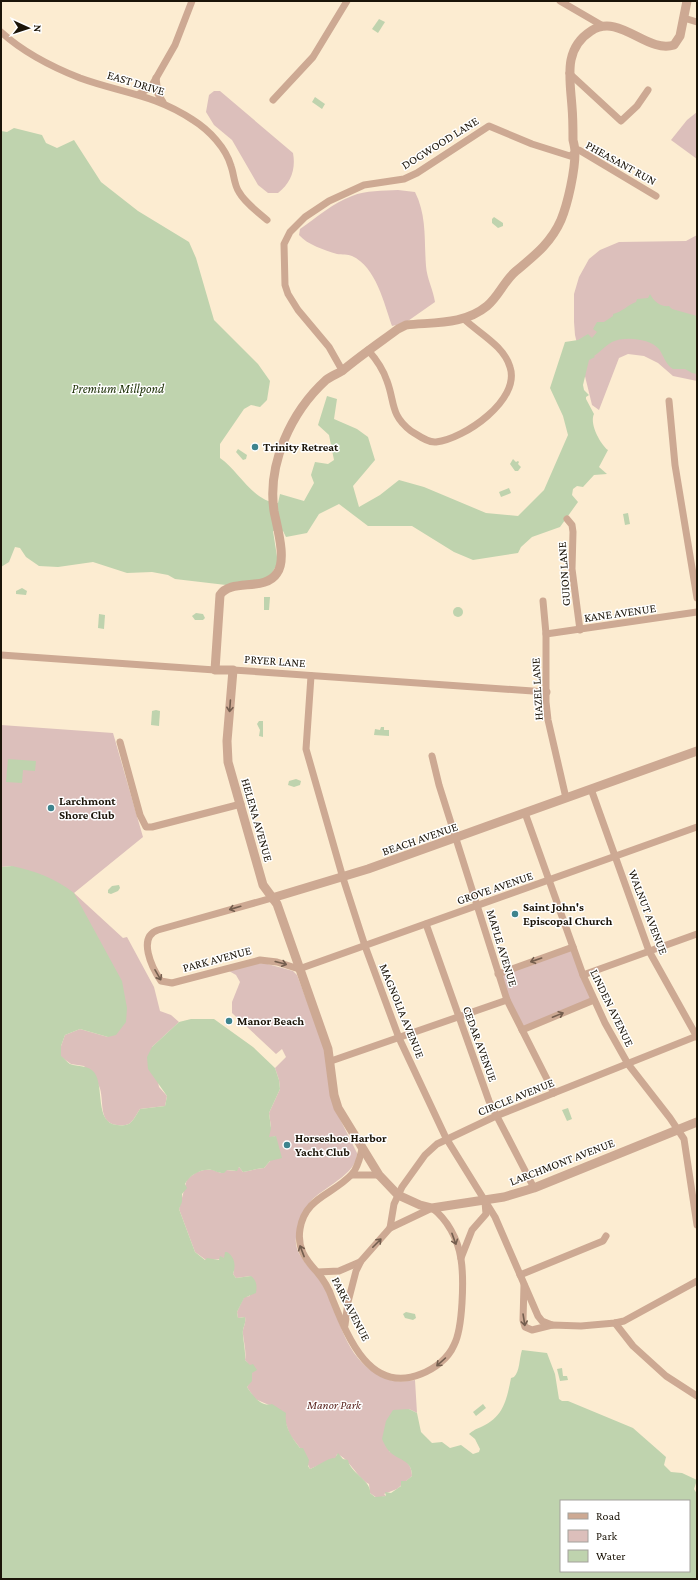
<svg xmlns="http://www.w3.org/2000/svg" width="698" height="1580" font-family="'Crimson Pro',serif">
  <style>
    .green { fill: #dcbfbb }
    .water { fill: #bfd3ae; fill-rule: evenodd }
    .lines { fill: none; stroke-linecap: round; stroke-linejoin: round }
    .minor { stroke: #cda993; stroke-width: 7 }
    .tertiary { stroke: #cda993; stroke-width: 9 }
    .oneway { stroke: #745e4e }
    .poi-dot { fill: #3e848e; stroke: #fff; stroke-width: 1.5 }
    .labels { text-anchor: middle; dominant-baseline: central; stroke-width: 3; stroke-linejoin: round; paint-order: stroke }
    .street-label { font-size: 12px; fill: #1b1408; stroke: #fff }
    .poi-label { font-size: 12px; font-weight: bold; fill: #1b1408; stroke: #fff; text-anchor: start }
    .park-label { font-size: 12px; font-style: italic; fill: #571f19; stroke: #fff }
    .water-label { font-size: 13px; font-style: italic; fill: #1e3107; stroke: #fff }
  </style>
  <rect width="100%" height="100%" fill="#fcecd1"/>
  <g class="green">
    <path d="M214,91H220L293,153C296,169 291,183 278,193H268L258,185L232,140L214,125L206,112L209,95Z"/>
    <path d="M697,112V159L671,140L687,120Z"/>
    <path d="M398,190L415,192C427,216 424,240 426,266C427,279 433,289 435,302L405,323L392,326C384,303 376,267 352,256C348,254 342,255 337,254C324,250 308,245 299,235L300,229C316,218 333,203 352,196C366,190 383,191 398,190Z"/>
    <path d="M697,235V381L673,376L658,363L644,356L628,354L619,358L599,410L592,405L575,335L574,322V294L579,277L589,259L600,250L619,242L686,241Z"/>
    <path d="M1,725L113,733L143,837L74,893L123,938L127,937L154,987L160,1011L171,1015L179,1022L152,1047L159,1087L167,1096L165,1106L140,1109C132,1121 132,1127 117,1125C97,1123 105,1099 99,1086C96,1079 89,1073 84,1066L71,1064L60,1056L61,1046L65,1035L80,1029L108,1037L12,866L1,867Z"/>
    <path d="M572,950L592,999L523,1028L512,1007L500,975Z"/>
    <path d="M264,963L293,971L297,975L325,1049L340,1119L357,1153C358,1174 322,1188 310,1202C305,1210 300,1224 297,1233C290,1255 314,1269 323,1285C340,1315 342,1350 372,1371C386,1381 398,1383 415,1380L417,1413L409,1409L389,1451C401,1458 412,1461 412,1476L397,1489L384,1494L386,1496L377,1498L370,1493L369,1484C357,1478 349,1458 337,1454L336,1458L310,1469L300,1448L290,1435L285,1421L269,1405L255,1399L247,1387C254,1378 253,1368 245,1360C247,1350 242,1336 243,1330C244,1325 246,1323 245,1317L238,1318L237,1312L244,1297L250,1296L251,1276L236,1278L233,1274L234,1271L224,1259L206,1260L195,1252L179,1209L187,1179L197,1172L204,1170H213L221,1173L226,1170L235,1171L239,1167L243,1172C249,1171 259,1168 264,1168L270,1161L276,1136L269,1138V1131L271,1127L269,1113L280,1089L279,1080L275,1068L286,1057L282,1049L276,1054L232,1013V1002L240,982L236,975L229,971L253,964Z"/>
  </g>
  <g class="water">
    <path d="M379,19L385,22L378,33L372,29Z"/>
    <path d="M315,97L325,104L322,109L312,102Z"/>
    <path d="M14,128L42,135L46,143L57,148L74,140L101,182L138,211L189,242L196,258L214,320L258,364L270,381L267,400L260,407L251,405L244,409L220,444V458C239,471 253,502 278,503L280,494L304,501L314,483L311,475L315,462L328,464L334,460L329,435L318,425L327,396L337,399L334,419L357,429L368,437L375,460L353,486L359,507L380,495L399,480L424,487L486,513L518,516L544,490L568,435L563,416L550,388L565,342L578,340L588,334L592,338L597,332L593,329L597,322H604L613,316V314C622,312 628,305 636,302L637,299L648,298L650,294C654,302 661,307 669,306L672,309L697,316V374L692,373L685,369H673C665,364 664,356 659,349C650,338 623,336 612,342C605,346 600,352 594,356L595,357L589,360L583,385L584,390L589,395L586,397V399L594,414C589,424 601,445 608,450L599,467L607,474L594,475L583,487L577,486L573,489L572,495L578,502L560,527L532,537L521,547L518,553L473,560L454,552L412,526H368L339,504L319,514L307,533L286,537L283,531H273L278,563L268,579L226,585L175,579L168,575L152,572L127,573L93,562L58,567L39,566L26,557L20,548L15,547L9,562L1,567V131L7,132Z"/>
    <path d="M494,217L503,223V226L498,228L492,223V219Z"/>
    <path d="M238,449L247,455L246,459L243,460L236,452Z"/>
    <path d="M513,459L516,462L518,461L519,462L518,464L521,467L518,471H515L510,464Z"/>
    <path d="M509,488L511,493L501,497L499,492Z"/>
    <path d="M628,513L630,524L625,525L623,514Z"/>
    <path d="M22,588L27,591L26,595L16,594V591Z"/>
    <path d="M264,597H270L269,610H264Z"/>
    <circle cx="458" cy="612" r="5"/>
    <path d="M196,613L203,614L205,618L203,620H195L192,616Z"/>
    <path d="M99,614L105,615L104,629L98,628Z"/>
    <path d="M156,710L160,711L159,726L151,725L152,711Z"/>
    <path d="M259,721H263V737L259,736L260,730L257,724Z"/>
    <path d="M381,727H384V730H389V736L374,735L375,729L380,730Z"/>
    <path d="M8,759L36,761L35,771L23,770L22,783L6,782Z"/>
    <path d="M296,779L301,781L300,785L294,787L288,785L289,781Z"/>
    <path d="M12,866C35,871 55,878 74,893L122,981L127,1008L126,1022L116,1035L108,1037L80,1029L65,1035L61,1046V1056C64,1058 67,1062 70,1064C78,1067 88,1065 94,1072C105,1086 94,1123 117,1125C132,1127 132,1121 140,1109L165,1106L167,1096L148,1069L147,1057L152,1047L179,1022L191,1019H214L253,1047L275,1068L279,1080L280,1089L269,1113L271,1128L269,1137L276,1136L282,1158L270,1161L264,1168C259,1168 249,1171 243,1172L239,1167L237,1171L227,1170L224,1173C218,1173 216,1171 212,1170C202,1168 189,1175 185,1184L187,1188L182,1194V1202L179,1209L195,1252L205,1260L207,1258L219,1260L220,1256L224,1258L225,1252H227C235,1257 236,1266 233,1274L236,1278L251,1276C257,1281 257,1286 256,1293L244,1298L237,1312L238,1318L245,1317C246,1323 244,1325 243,1330C242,1336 246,1350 245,1360L250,1365L253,1364L257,1370L252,1373V1381L247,1387C253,1396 261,1407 272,1404L286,1413C284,1427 292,1438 300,1448H303L309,1460L308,1466L310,1469C318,1466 327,1458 335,1458L338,1453L343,1459L348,1460C350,1473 372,1481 370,1493L375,1497L386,1496L385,1492L391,1493L401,1486V1481H406L412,1476C412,1459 398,1461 389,1451C386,1448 384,1443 382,1439L386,1421L393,1410L409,1409L417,1413L421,1432L432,1443L442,1442L450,1448L461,1445L473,1454L479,1452L480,1449L475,1439L469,1434C476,1428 478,1429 485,1425C504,1415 507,1398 511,1378L514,1377C520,1371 519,1359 522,1350L547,1353L555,1374L559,1399L562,1401H568L633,1428L666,1457L664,1465L671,1472L682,1473L697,1480L694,1489L697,1494V1579H1V867ZM561,1501H689V1571H561Z"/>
    <path d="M119,885L120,888L118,891L111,894L108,893V890L112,886Z"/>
    <path d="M568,1108L572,1119L567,1121L562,1110Z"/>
    <path d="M406,1312L415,1314L416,1318L413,1320L405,1318L403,1314Z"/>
    <path d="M562,1368L563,1376H567L568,1380L560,1381L557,1369Z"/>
    <path d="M483,1404L486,1408L476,1416L473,1412Z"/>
  </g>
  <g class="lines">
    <g class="minor">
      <path d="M560,1L603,26"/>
      <path d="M684,18L697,22"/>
      <path d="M1,32C23,52 52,67 80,78C121,93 154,94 193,120C209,130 226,148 231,166C234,174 234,185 239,192C245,203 258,212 267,220"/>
      <path d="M569,73L621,121L637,106L648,90"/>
      <path d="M156,78L158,94L163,102"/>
      <path d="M139,94L151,87L175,45L192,1"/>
      <path d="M273,100L313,57L347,1"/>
      <path d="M368,350C376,359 383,369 387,381C395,402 390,415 411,431C418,435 428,443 436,442C464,439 521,400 510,367C504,346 480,334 464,319"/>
      <path d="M342,370L329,347L298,310L288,294L285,285L284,244L290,232L305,217L329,201L364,185L404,179L417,173L489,126L532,144L570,156L579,150L656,196"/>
      <path d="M669,401L675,465L697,598"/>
      <path d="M567,519L572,525L573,532L572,569L580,630"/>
      <path d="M543,601L546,634V702L548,720L566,798"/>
      <path d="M546,634L697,612"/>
      <path d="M1,655L215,670"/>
      <path d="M233,670L547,692"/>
      <path d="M311,676L306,749L343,878L365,946L399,1038L446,1138L495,1217L538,1316L542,1321L552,1325"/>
      <path d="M120,742L140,815L146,827H152L241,804"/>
      <path d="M432,756L439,785L507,1000L554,1093"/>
      <path d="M591,789L649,951L697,1037"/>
      <path d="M525,813L583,975L605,1023L628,1064L670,1118L684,1139L697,1225"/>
      <path d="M272,898L158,930C137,937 152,968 161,981L172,983L260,960L277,962L299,969L697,827"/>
      <path d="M426,924L489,1101L534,1188"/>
      <path d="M498,974L573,947"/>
      <path d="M583,975L697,934"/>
      <path d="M522,1030L594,1000"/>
      <path d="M331,1061L507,1000"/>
      <path d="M362,1149C360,1157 358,1168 352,1174C333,1195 305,1197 300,1229C297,1248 305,1259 317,1272C323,1279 329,1289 332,1298C347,1335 369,1395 421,1374C434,1369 448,1359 454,1345C463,1328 464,1278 461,1259C458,1239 447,1219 432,1208L390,1228"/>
      <path d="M352,1175H379"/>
      <path d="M461,1258L472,1230L486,1214L485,1202"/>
      <path d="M318,1272L339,1271L360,1262"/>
      <path d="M520,1275L603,1241L606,1236"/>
      <path d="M524,1285L523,1320L525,1327L532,1330L552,1325L581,1326L615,1323L624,1321L697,1281"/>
      <path d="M615,1323L633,1346L666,1376L697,1396"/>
      <path d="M345,1325L348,1302L356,1271L361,1261L390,1228L394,1204L402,1187L425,1155L437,1144L496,1116L697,1036"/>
    </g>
    <g class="tertiary">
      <path d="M687,1L680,36L674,45C647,54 619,12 591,31C563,49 570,78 572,107C573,118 573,129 573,140C574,144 575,148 575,152C575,171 568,203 561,220C551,243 534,256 516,271C504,281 499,296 487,306C464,325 434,322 406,325L398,329C379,343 360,356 342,371C337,374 331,376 326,380C291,412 267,464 274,511C277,527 287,560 277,573C265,592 231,578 220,595L215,670H233L227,741L228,762L263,885L277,904L328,1049L334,1095L338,1108L379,1175L398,1195L420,1205L432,1208L504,1197L534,1188L697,1122"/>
      <path d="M272,898L368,869L697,751"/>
    </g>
  </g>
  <defs><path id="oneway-shaft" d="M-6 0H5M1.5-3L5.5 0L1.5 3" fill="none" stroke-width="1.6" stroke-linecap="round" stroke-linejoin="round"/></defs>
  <g class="oneway">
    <use href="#oneway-shaft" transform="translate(230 706) rotate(94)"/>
    <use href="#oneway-shaft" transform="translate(235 908) rotate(164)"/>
    <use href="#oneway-shaft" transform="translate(536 960) rotate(161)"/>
    <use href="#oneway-shaft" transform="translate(281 963) rotate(15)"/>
    <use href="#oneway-shaft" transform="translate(158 975) rotate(60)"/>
    <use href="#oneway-shaft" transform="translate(558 1015) rotate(-22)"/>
    <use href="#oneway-shaft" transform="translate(454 1239) rotate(70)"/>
    <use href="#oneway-shaft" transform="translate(377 1243) rotate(-45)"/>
    <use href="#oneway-shaft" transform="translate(302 1251) rotate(-111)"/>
    <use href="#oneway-shaft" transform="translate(524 1320) rotate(81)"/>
    <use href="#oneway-shaft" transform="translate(441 1362) rotate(138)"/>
  </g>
  <g class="poi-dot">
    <circle cx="255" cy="447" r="4"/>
    <circle cx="51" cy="808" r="4"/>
    <circle cx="515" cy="914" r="4"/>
    <circle cx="229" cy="1021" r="4"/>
    <circle cx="287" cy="1145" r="4"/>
  </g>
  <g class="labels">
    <g class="street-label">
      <text transform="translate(136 83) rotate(17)">EAST DRIVE</text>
      <text transform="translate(440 143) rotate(-32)">DOGWOOD LANE</text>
      <text transform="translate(621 163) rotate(29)">PHEASANT RUN</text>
      <text transform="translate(564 574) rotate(-94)">GUION LANE</text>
      <text transform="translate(620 613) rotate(-8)">KANE AVENUE</text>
      <text transform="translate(275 661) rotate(4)">PRYER LANE</text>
      <text transform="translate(537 689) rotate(-93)">HAZEL LANE</text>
      <text transform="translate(257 820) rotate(74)">HELENA AVENUE</text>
      <text transform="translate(420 839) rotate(-19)">BEACH AVENUE</text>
      <text transform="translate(495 888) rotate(-19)">GROVE AVENUE</text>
      <text transform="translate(648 912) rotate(69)">WALNUT AVENUE</text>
      <text transform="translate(502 948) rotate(73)">MAPLE AVENUE</text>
      <text transform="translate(217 959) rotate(-15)">PARK AVENUE</text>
      <text transform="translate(612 1008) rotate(64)">LINDEN AVENUE</text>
      <text transform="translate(402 1011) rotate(68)">MAGNOLIA AVENUE</text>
      <text transform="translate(480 1044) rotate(70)">CEDAR AVENUE</text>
      <text transform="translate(516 1097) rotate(-22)">CIRCLE AVENUE</text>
      <text transform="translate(562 1162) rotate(-21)">LARCHMONT AVENUE</text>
      <text transform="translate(351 1309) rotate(63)">PARK AVENUE</text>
    </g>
    <g class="poi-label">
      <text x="263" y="447">Trinity Retreat</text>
      <text x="59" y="801">Larchmont<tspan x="59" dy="14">Shore Club</tspan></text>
      <text x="523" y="907">Saint John's<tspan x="523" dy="14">Episcopal Church</tspan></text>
      <text x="237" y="1021">Manor Beach</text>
      <text x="295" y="1138">Horseshoe Harbor<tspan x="295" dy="14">Yacht Club</tspan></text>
    </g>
    <g class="park-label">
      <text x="334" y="1405">Manor Park</text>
    </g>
    <g class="water-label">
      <text x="118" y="388">Premium Millpond</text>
    </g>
  </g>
  <rect width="698" height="1580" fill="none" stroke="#1b1408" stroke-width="4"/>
  <rect x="560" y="1500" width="130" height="72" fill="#ffffff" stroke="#a4a19c"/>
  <rect x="568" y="1513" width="20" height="6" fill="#cda993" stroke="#a4a19c"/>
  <text x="596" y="1520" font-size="12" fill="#1b1408">Road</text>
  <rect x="568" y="1530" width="20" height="12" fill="#dcbfbb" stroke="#a4a19c"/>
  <text x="596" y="1540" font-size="12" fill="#1b1408">Park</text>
  <rect x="568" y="1550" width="20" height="12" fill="#bfd3ae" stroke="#a4a19c"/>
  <text x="596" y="1560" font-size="12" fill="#1b1408">Water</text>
  <g transform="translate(28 28) rotate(93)" stroke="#ffffff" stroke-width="3" paint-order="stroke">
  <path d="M0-3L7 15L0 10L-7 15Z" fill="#1b1408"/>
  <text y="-6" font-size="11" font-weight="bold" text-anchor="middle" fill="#1b1408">N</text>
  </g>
</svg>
